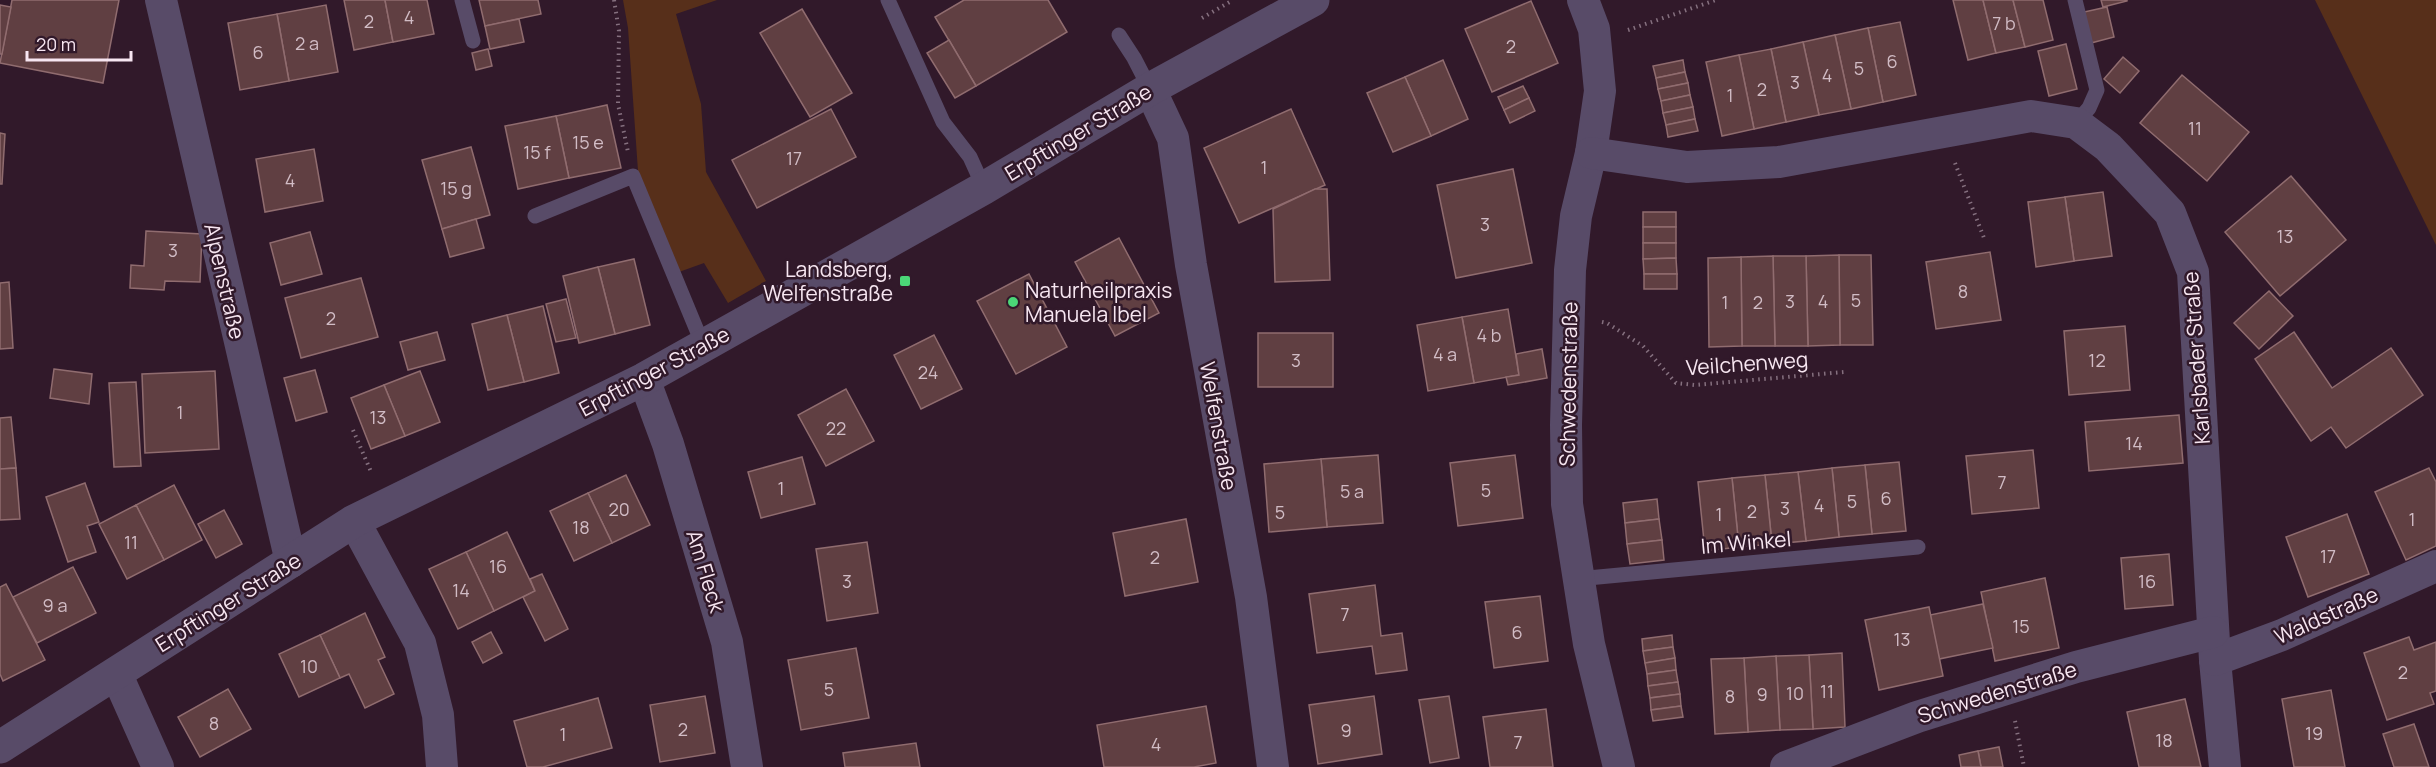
<svg xmlns="http://www.w3.org/2000/svg" width="2436" height="767" font-family="Manrope,sans-serif">
  <style>
    .green { fill: #572f1a }
    .building { fill: #603f42; stroke: #906c6f; stroke-width: 1.5 }
    .lines { fill: none; stroke-linecap: round; stroke-linejoin: round }
    .path { stroke: #85707f; stroke-width: 4; stroke-dasharray: 1.5 4.5; stroke-linecap: butt }
    .service { stroke: #584b68; stroke-width: 15 }
    .minor { stroke: #584b68; stroke-width: 32 }
    .tertiary { stroke: #584b68; stroke-width: 33 }
    .poi-dot { fill: #4bd677; stroke: #31192a; stroke-width: 2 }
    .labels { text-anchor: middle; dominant-baseline: central; stroke-width: 5; stroke-linejoin: round; paint-order: stroke }
    .number-label { font-size: 18px; fill: #d1bcc5 }
    .street-label { font-size: 21px; fill: #f7e6f1; stroke: #31192a }
    .poi-label { font-size: 21px; fill: #f7e6f1; stroke: #31192a; text-anchor: end }
  </style>
  <rect width="100%" height="100%" fill="#31192a"/>
  <g class="green">
    <path d="M623,0H717L676,14L701,104L706,172L766,281L728,303L704,263L679,272L638,171L628,28Z"/>
    <path d="M2315,0H2436V245Z"/>
  </g>
  <g class="building">
    <path d="M12,0H119L103,83L0,63Z"/>
    <path d="M344,0H385L393,42L354,50Z"/>
    <path d="M385,0H427L434,34L393,42Z"/>
    <path d="M479,0H538L541,14L485,26Z"/>
    <path d="M964,0H1048L1067,32L976,86L935,17Z"/>
    <path d="M1953,0H1983L1996,53L1968,60Z"/>
    <path d="M1983,0H2013L2025,47L1996,53Z"/>
    <path d="M2013,0H2043L2053,40L2025,47Z"/>
    <path d="M2101,0H2127V1L2103,7Z"/>
    <path d="M1531,1L1558,63L1492,92L1465,29Z"/>
    <path d="M0,5L11,7L2,54H0Z"/>
    <path d="M326,5L338,72L289,81L277,14Z"/>
    <path d="M2107,7L2114,37L2091,43L2084,12Z"/>
    <path d="M802,9L852,93L810,117L760,33Z"/>
    <path d="M277,14L289,81L240,90L228,23Z"/>
    <path d="M519,19L524,42L490,49L485,26Z"/>
    <path d="M1900,22L1916,95L1883,102L1868,28Z"/>
    <path d="M1868,28L1883,102L1851,109L1835,35Z"/>
    <path d="M1835,35L1851,109L1819,115L1803,42Z"/>
    <path d="M949,40L976,86L955,98L927,53Z"/>
    <path d="M1803,42L1819,115L1786,122L1771,49Z"/>
    <path d="M2066,44L2077,89L2049,96L2038,51Z"/>
    <path d="M488,49L492,66L476,70L472,53Z"/>
    <path d="M1771,49L1786,122L1754,129L1739,55Z"/>
    <path d="M1739,55L1754,129L1722,136L1706,62Z"/>
    <path d="M2123,57L2139,71L2120,93L2104,79Z"/>
    <path d="M1443,60L1468,119L1431,136L1405,77Z"/>
    <path d="M1683,60L1685,72L1656,78L1653,66Z"/>
    <path d="M1685,72L1688,83L1658,89L1656,78Z"/>
    <path d="M2182,75L2249,132L2207,181L2140,123Z"/>
    <path d="M1405,77L1431,136L1393,152L1367,93Z"/>
    <path d="M1688,83L1690,95L1661,101L1658,89Z"/>
    <path d="M1523,86L1529,98L1504,110L1498,97Z"/>
    <path d="M1690,95L1693,107L1663,113L1661,101Z"/>
    <path d="M1529,98L1535,111L1510,123L1504,110Z"/>
    <path d="M607,105L621,168L569,178L556,116Z"/>
    <path d="M1693,107L1695,119L1666,125L1663,113Z"/>
    <path d="M831,109L856,157L757,208L732,160Z"/>
    <path d="M1291,109L1325,185L1239,223L1204,148Z"/>
    <path d="M556,116L569,178L518,189L505,126Z"/>
    <path d="M1695,119L1698,131L1668,137L1666,125Z"/>
    <path d="M0,133L5,134L2,184H0Z"/>
    <path d="M471,147L490,215L442,229L422,160Z"/>
    <path d="M314,149L323,201L265,212L256,159Z"/>
    <path d="M1513,169L1532,263L1456,278L1437,185Z"/>
    <path d="M2291,176L2346,240L2280,296L2225,232Z"/>
    <path d="M1315,189H1327L1330,280L1275,282L1273,209Z"/>
    <path d="M2103,192L2112,256L2074,261L2065,197Z"/>
    <path d="M2065,197L2074,261L2036,267L2028,202Z"/>
    <rect x="1643" y="212" width="33" height="15"/>
    <path d="M476,219L484,248L450,257L442,229Z"/>
    <rect x="1643" y="227" width="33" height="16"/>
    <path d="M146,231L202,234L200,282L165,281L164,290L130,288L131,265L144,266Z"/>
    <path d="M310,232L322,274L281,285L270,243Z"/>
    <path d="M1119,238L1159,313L1115,336L1075,262Z"/>
    <path d="M1643,243H1676V258L1643,259Z"/>
    <path d="M1990,252L2001,320L1936,329L1926,262Z"/>
    <path d="M1839,255H1871L1873,345H1840Z"/>
    <path d="M1839,255L1840,345L1808,346L1806,256Z"/>
    <path d="M1773,256H1806L1808,346H1775Z"/>
    <path d="M1773,256L1775,346H1742L1741,257Z"/>
    <path d="M1741,257L1742,346L1709,347L1708,258Z"/>
    <path d="M1676,258L1677,274H1644L1643,259Z"/>
    <path d="M634,259L650,325L615,334L598,267Z"/>
    <path d="M598,267L615,334L579,343L563,276Z"/>
    <path d="M1029,274L1067,347L1016,374L977,301Z"/>
    <rect x="1644" y="274" width="33" height="15"/>
    <path d="M361,278L378,337L301,358L285,298Z"/>
    <path d="M9,282L13,348L0,349V283Z"/>
    <path d="M2269,291L2293,316L2259,349L2234,323Z"/>
    <path d="M566,299L576,338L556,342L546,304Z"/>
    <path d="M543,306L559,373L524,382L507,315Z"/>
    <path d="M1508,309L1519,375L1474,383L1462,317Z"/>
    <path d="M507,315L524,382L488,390L472,324Z"/>
    <path d="M1462,317L1474,383L1428,391L1417,325Z"/>
    <path d="M2125,326L2130,390L2069,395L2064,331Z"/>
    <path d="M437,332L445,360L408,370L400,342Z"/>
    <path d="M2294,332L2332,388L2391,348L2423,395L2346,448L2331,427L2311,441L2255,359Z"/>
    <rect x="1258" y="333" width="75" height="54"/>
    <path d="M934,335L962,389L921,409L894,355Z"/>
    <path d="M1542,349L1547,378L1508,385L1506,377L1519,375L1516,354Z"/>
    <path d="M54,369L92,374L89,404L50,398Z"/>
    <path d="M315,370L327,412L296,421L284,378Z"/>
    <path d="M215,371L219,449L145,453L142,374Z"/>
    <path d="M420,371L440,422L405,436L384,385Z"/>
    <path d="M136,382L141,466L114,467L109,383Z"/>
    <path d="M384,385L405,436L371,449L351,398Z"/>
    <path d="M846,389L874,441L826,466L798,415Z"/>
    <path d="M2179,415L2183,463L2089,471L2085,422Z"/>
    <path d="M11,417L16,468L0,469V418Z"/>
    <path d="M2033,450L2039,508L1972,514L1966,456Z"/>
    <path d="M1378,455L1383,523L1327,527L1321,459Z"/>
    <path d="M1515,455L1523,518L1458,526L1450,463Z"/>
    <path d="M802,457L815,504L761,518L748,472Z"/>
    <path d="M1321,459L1327,527L1269,532L1264,464Z"/>
    <path d="M1899,462L1906,531L1872,534L1865,465Z"/>
    <path d="M1865,465L1872,534L1839,537L1832,468Z"/>
    <path d="M16,468L20,519L0,520V469Z"/>
    <path d="M1832,468L1839,537L1806,541L1798,472Z"/>
    <path d="M2429,468L2436,482V546L2406,560L2375,492Z"/>
    <path d="M1798,472L1806,541L1772,544L1765,475Z"/>
    <path d="M626,475L650,525L612,543L588,493Z"/>
    <path d="M1765,475L1772,544L1739,547L1732,478Z"/>
    <path d="M1732,478L1739,547L1705,551L1698,482Z"/>
    <path d="M85,483L99,522L87,526L96,552L68,562L46,497Z"/>
    <path d="M174,485L202,540L164,560L136,505Z"/>
    <path d="M588,493L612,543L574,561L550,511Z"/>
    <path d="M1657,499L1659,519L1625,523L1623,503Z"/>
    <path d="M136,505L164,560L127,579L99,524Z"/>
    <path d="M224,510L242,544L216,558L198,524Z"/>
    <path d="M2347,514L2369,574L2308,597L2286,537Z"/>
    <path d="M1186,519L1198,582L1125,596L1113,533Z"/>
    <path d="M1659,519L1662,540L1627,544L1625,523Z"/>
    <path d="M507,532L535,591L494,611L466,552Z"/>
    <path d="M1662,540L1664,560L1630,564L1627,544Z"/>
    <path d="M867,542L878,613L827,621L816,549Z"/>
    <path d="M466,552L494,611L458,629L429,569Z"/>
    <path d="M2169,554L2173,605L2125,609L2121,558Z"/>
    <path d="M73,567L96,613L37,643L13,597Z"/>
    <path d="M542,574L568,629L545,641L523,597L535,591L530,579Z"/>
    <path d="M2045,578L2059,648L1995,661L1981,592Z"/>
    <path d="M6,584L45,660L3,681L0,674V587Z"/>
    <path d="M1375,585L1381,636L1402,633L1407,670L1376,674L1372,646L1317,653L1309,594Z"/>
    <path d="M1540,596L1548,661L1494,668L1485,602Z"/>
    <path d="M1983,604L1993,648L1939,659L1930,615Z"/>
    <path d="M1929,607L1943,676L1879,690L1865,620Z"/>
    <path d="M365,613L385,657L378,660L394,694L365,708L349,674L340,678L320,635Z"/>
    <path d="M491,632L502,653L483,663L472,642Z"/>
    <path d="M320,635L340,678L299,697L279,654Z"/>
    <path d="M1672,635L1673,647L1643,651L1642,639Z"/>
    <path d="M2409,637L2414,650L2436,642V691L2430,693L2434,704L2387,720L2364,653Z"/>
    <path d="M1673,647L1675,658L1645,663L1643,651Z"/>
    <path d="M856,648L869,718L801,730L788,660Z"/>
    <path d="M1842,653L1845,727L1813,729L1809,655Z"/>
    <path d="M1809,655L1813,729L1780,730L1776,656Z"/>
    <path d="M1776,656L1780,730L1748,732L1744,658Z"/>
    <path d="M1675,658L1676,670L1647,674L1645,663Z"/>
    <path d="M1744,658L1748,732L1715,734L1711,659Z"/>
    <path d="M1676,670L1678,682L1648,686L1647,674Z"/>
    <path d="M1678,682L1680,694L1650,698L1648,686Z"/>
    <path d="M228,689L251,729L200,757L178,717Z"/>
    <path d="M2331,690L2345,767H2294L2282,699Z"/>
    <path d="M1680,694L1681,706L1651,710L1650,698Z"/>
    <path d="M705,696L715,753L660,762L650,705Z"/>
    <path d="M1374,696L1382,754L1318,764L1309,705Z"/>
    <path d="M1449,696L1459,758L1430,763L1419,700Z"/>
    <path d="M598,698L612,748L543,767H527L514,721Z"/>
    <path d="M2185,699L2201,767H2139L2127,712Z"/>
    <path d="M1206,706L1216,763L1194,767H1104L1097,725Z"/>
    <path d="M1681,706L1683,717L1653,721L1651,710Z"/>
    <path d="M1546,709L1553,767H1490L1483,717Z"/>
    <path d="M2414,724L2429,767H2394L2383,734Z"/>
    <path d="M916,743L920,767H845L843,753Z"/>
    <path d="M1999,747L2003,767H1981L1978,751Z"/>
    <path d="M1978,751L1981,767H1961L1959,755Z"/>
  </g>
  <g class="lines">
    <g class="path">
      <path d="M614,0L619,31L618,104L628,152"/>
      <path d="M1202,18L1233,0"/>
      <path d="M1628,30L1716,0"/>
      <path d="M1955,163L1984,238"/>
      <path d="M1602,322L1607,323L1643,346L1676,383L1695,385L1844,372"/>
      <path d="M353,430L372,474"/>
      <path d="M2015,721L2024,767"/>
    </g>
    <g class="service">
      <path d="M462,0L473,41"/>
      <path d="M888,0L943,122L970,157L984,188"/>
      <path d="M2075,0L2097,90L2089,108L2076,123"/>
      <path d="M1119,35L1134,58L1150,89"/>
      <path d="M535,216L633,176L703,345"/>
      <path d="M1577,579L1918,547"/>
    </g>
    <g class="minor">
      <path d="M161,0L291,562"/>
      <path d="M1583,0L1594,29L1600,91L1591,153L1576,216L1570,270L1566,425L1567,504L1589,644L1619,767"/>
      <path d="M1150,89L1173,138L1191,265L1251,597L1273,767"/>
      <path d="M1591,153L1687,167L1779,162L2031,116L2076,123L2108,147L2170,213L2193,272L2215,660L2225,767"/>
      <path d="M644,379L668,444L727,642L747,767"/>
      <path d="M354,521L420,643L438,715L442,767"/>
      <path d="M2215,660L2282,635L2436,566"/>
      <path d="M116,673L158,767"/>
      <path d="M1786,767L1917,717L2076,667L2213,632"/>
    </g>
    <path class="tertiary" d="M0,747L354,521L644,379L984,188L1150,89L1313,0"/>
  </g>
  <g class="poi-dot">
    <rect x="899" y="275" width="12" height="12" rx="3"/>
    <circle cx="1013" cy="302" r="6"/>
  </g>
  <g class="labels">
    <g class="number-label">
      <text x="409" y="17">4</text>
      <text x="369" y="21">2</text>
      <text x="2004" y="23">7 b</text>
      <text x="307" y="43">2 a</text>
      <text x="1511" y="46">2</text>
      <text x="258" y="52">6</text>
      <text x="1892" y="61">6</text>
      <text x="1859" y="68">5</text>
      <text x="1827" y="75">4</text>
      <text x="1795" y="82">3</text>
      <text x="1762" y="89">2</text>
      <text x="1730" y="95">1</text>
      <text x="2195" y="128">11</text>
      <text x="588" y="142">15 e</text>
      <text x="537" y="152">15 f</text>
      <text x="794" y="158">17</text>
      <text x="1264" y="167">1</text>
      <text x="290" y="180">4</text>
      <text x="456" y="188">15 g</text>
      <text x="1485" y="224">3</text>
      <text x="2285" y="236">13</text>
      <text x="173" y="250">3</text>
      <text x="1963" y="291">8</text>
      <text x="1856" y="300">5</text>
      <text x="1790" y="301">3</text>
      <text x="1823" y="301">4</text>
      <text x="1725" y="302">1</text>
      <text x="1758" y="302">2</text>
      <text x="331" y="318">2</text>
      <text x="1489" y="335">4 b</text>
      <text x="1445" y="354">4 a</text>
      <text x="1296" y="360">3</text>
      <text x="2097" y="360">12</text>
      <text x="928" y="372">24</text>
      <text x="180" y="412">1</text>
      <text x="378" y="417">13</text>
      <text x="836" y="428">22</text>
      <text x="2134" y="443">14</text>
      <text x="2002" y="482">7</text>
      <text x="781" y="488">1</text>
      <text x="1486" y="490">5</text>
      <text x="1352" y="491">5 a</text>
      <text x="1886" y="498">6</text>
      <text x="1852" y="501">5</text>
      <text x="1819" y="505">4</text>
      <text x="1785" y="508">3</text>
      <text x="619" y="509">20</text>
      <text x="1752" y="511">2</text>
      <text x="1280" y="512">5</text>
      <text x="1719" y="514">1</text>
      <text x="2412" y="519">1</text>
      <text x="581" y="527">18</text>
      <text x="131" y="542">11</text>
      <text x="2328" y="556">17</text>
      <text x="1155" y="557">2</text>
      <text x="498" y="566">16</text>
      <text x="847" y="581">3</text>
      <text x="2147" y="581">16</text>
      <text x="461" y="590">14</text>
      <text x="55" y="605">9 a</text>
      <text x="1345" y="614">7</text>
      <text x="2021" y="626">15</text>
      <text x="1517" y="632">6</text>
      <text x="1902" y="639">13</text>
      <text x="309" y="666">10</text>
      <text x="2403" y="672">2</text>
      <text x="829" y="689">5</text>
      <text x="1827" y="691">11</text>
      <text x="1795" y="693">10</text>
      <text x="1762" y="694">9</text>
      <text x="1730" y="696">8</text>
      <text x="214" y="723">8</text>
      <text x="683" y="729">2</text>
      <text x="1346" y="730">9</text>
      <text x="2314" y="733">19</text>
      <text x="563" y="734">1</text>
      <text x="2164" y="740">18</text>
      <text x="1518" y="742">7</text>
      <text x="1156" y="744">4</text>
    </g>
    <g class="street-label">
      <text transform="translate(1078 132) rotate(-31)">Erpftinger Straße</text>
      <text transform="translate(225 281) rotate(77)">Alpenstraße</text>
      <text transform="translate(2196 358) rotate(-94)">Karlsbader Straße</text>
      <text transform="translate(1747 363) rotate(-4)">Veilchenweg</text>
      <text transform="translate(654 371) rotate(-28)">Erpftinger Straße</text>
      <text transform="translate(1568 384) rotate(-89)">Schwedenstraße</text>
      <text transform="translate(1219 426) rotate(80)">Welfenstraße</text>
      <text transform="translate(1746 542) rotate(-5)">Im Winkel</text>
      <text transform="translate(706 571) rotate(73)">Am Fleck</text>
      <text transform="translate(228 602) rotate(-32)">Erpftinger Straße</text>
      <text transform="translate(2326 615) rotate(-24)">Waldstraße</text>
      <text transform="translate(1997 692) rotate(-17)">Schwedenstraße</text>
    </g>
    <g class="poi-label">
      <text x="893" y="269">Landsberg,<tspan x="893" dy="24">Welfenstraße</tspan></text>
      <text x="1025" y="290" text-anchor="start">Naturheilpraxis<tspan x="1025" dy="24">Manuela Ibel</tspan></text>
    </g>
  </g>
  <path d="M27 51v9h104v-9" fill="none" stroke="#f7e6f1" stroke-width="3"/>
  <text x="36" y="51" font-size="18" fill="#f7e6f1" stroke="#31192a" stroke-width="4.5" paint-order="stroke">20 m</text>
</svg>
